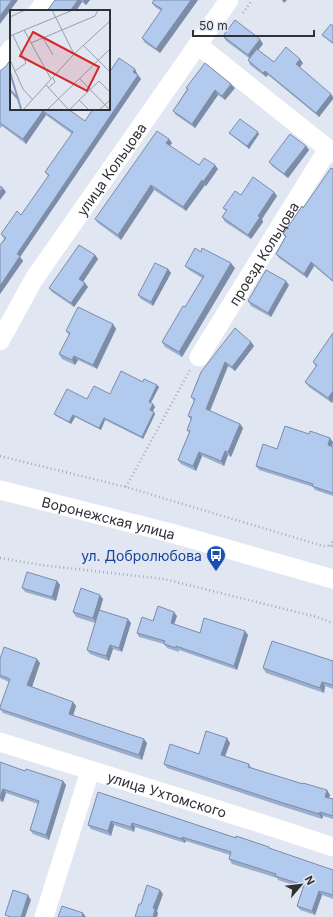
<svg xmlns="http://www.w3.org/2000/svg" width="333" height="917" font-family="Inter,sans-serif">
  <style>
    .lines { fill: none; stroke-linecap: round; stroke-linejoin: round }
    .path { stroke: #a6abb4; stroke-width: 2.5; stroke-dasharray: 1 3; stroke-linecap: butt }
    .minor { stroke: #fff; stroke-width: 19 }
    .wall { fill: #9aaece }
    .shaded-wall { fill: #7d8da7 }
    .building { fill: #b3caef; stroke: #7d8da7 }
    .labels { text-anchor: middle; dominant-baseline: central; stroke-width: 3; stroke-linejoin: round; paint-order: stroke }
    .street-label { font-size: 14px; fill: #2f3136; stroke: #e0e7f2 }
    .transit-label { font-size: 14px; fill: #164399; stroke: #e0e7f2; text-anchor: end }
    .inset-river { fill: none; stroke: #879abe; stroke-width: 2 }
    .inset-road { fill: none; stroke: #999ea7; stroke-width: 1 }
    .view { fill: #d62828; fill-opacity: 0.15; stroke: #d62828; stroke-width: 2 }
    .inset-edge { fill: none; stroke: #2f3136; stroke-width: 2 }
  </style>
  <rect width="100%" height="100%" fill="#e0e7f2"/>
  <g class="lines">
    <g class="path">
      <path d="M243,13L252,0"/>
      <path d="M0,456L126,487L323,546H333"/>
      <path d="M126,487L190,370"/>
      <path d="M330,546L333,541"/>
      <path d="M0,558L41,565L164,579L317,617L333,623"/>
    </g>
    <g class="minor">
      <path d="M38,11L47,0"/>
      <path d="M198,45L333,153"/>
      <path d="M0,64L11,49"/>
      <path id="s1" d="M0,341L34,279L229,0"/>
      <path id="s2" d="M199,357L328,149"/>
      <path id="s3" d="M0,490L171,533L333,579"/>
      <path id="s4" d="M0,742C111,777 223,810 333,847"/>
      <path d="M44,917L90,771"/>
    </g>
  </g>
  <g class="wall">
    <path d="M55,0H90L86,5L82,2L76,11H47Z"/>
    <path d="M154,0H198L160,53L145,43L142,38L161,11L155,7L152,3Z"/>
    <path d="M333,26V44L324,37L322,35Z"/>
    <path d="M223,36L263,44L258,50L274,62L303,63L300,67L333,97V99L319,117L268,75L266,77L250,65L248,60L249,58L226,41Z"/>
    <path d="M0,71L11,109H68L85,121L137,73V74L141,79L20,257L23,261L0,294V245L4,239L1,234L21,215L48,176L45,172L72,134L46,115L26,144L2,126L1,128L0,127Z"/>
    <path d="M186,88H235L225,100L218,95L195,128L176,115L173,111L187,89Z"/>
    <path d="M229,133L259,134L249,149L231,135Z"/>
    <path d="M169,139L172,143L170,146L199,165L218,169L206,186L205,185L186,211L154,190L121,240L98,223L95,219Z"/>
    <path d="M306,146L309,150L288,178L272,166L269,162Z"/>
    <path d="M333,169V282L314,266L307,278L279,258L276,254L285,237L283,234Z"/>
    <path d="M274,192L277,196L262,219L263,222L251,239L225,222L222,217L226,211L223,208L241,195Z"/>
    <path d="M95,255L98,259L83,282L88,287L74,307L52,292L49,288Z"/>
    <path d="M185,266L235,268L182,357L165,347L162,342L185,307L202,278L189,270Z"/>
    <path d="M168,269L171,273L153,306L141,299L138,295Z"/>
    <path d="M289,285L271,317L251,306L248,301Z"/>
    <path d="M113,324L116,329L97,369L78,360L75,365L62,359L59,354L69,335L66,331Z"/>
    <path d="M333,333V400L332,403L309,387L305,382L316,367L313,362Z"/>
    <path d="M251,342L254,346L235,371L228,366L210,411L240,424L243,428L231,457L228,455L224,466L202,456L196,471L181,464L178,460L189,433L187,430L191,420L188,416L194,401L191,397L201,372Z"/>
    <path d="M143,382L157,385L159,387L151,403L153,404L155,407L152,411L155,414L143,439L105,420L101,430L75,417L71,424L56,416L54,414L87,399L110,394Z"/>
    <path d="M309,434L333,442L332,447H333V496L315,490L313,487L259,470L256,466L277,449Z"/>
    <path d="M57,581L60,585L56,601L25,592L22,588Z"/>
    <path d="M103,599L100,610L131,623L122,652L113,649L109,661L90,654L87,650L95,623L76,617L73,612Z"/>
    <path d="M177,616L174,625L200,633L245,631L248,635L237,670L179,650V652L167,648L164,644L139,637L137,633L153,621Z"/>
    <path d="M0,659L40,663L32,687L76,706L73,716L147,743L142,760L3,713L0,709V707L9,682L0,678Z"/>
    <path d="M333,661V689L325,686L324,693L266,673L263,668Z"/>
    <path d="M227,738L230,743L225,756L249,764L252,768L330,795L329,798L333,799V819L323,816L322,819L284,807L167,768L164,764L199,754Z"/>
    <path d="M0,762L25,771L63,781L66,785L49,840L33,834L30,830L38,804L6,793L3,802L0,801Z"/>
    <path d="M98,792L236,838L269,847L270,849L333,870V899L322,895L315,915L300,910L297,906L303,888L278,880L277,878L232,864L229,859L230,855L186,841L185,843L135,827L134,832L114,825L111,836L91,829L88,825Z"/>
  </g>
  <g class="shaded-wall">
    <path d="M12,0H18L0,24V16Z"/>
    <path d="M78,0H81L82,2L76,11H70Z"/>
    <path d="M84,0H90L86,5L83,1Z"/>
    <path d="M191,0H198L160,53L156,49Z"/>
    <path d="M282,0H287L284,3Z"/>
    <path d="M260,39L263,44L251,59L248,55Z"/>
    <path d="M300,59L303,63L299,68L296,64Z"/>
    <path d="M135,69L137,73L136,76L133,72Z"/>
    <path d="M265,71L268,75L266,77L263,73Z"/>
    <path d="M138,75L141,79L20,257L23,261L0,294V286L17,254Z"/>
    <path d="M231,84L235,88L225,100L222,96Z"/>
    <path d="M215,90L218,95L195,128L192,124Z"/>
    <path d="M331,94L333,97V99L319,117L316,113Z"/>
    <path d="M43,111L46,115L26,144L23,139Z"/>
    <path d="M258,132L259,134L249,149L247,146Z"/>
    <path d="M169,139L172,143L169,147L166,143Z"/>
    <path d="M306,146L309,150L288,178L284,174Z"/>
    <path d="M215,165L218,169L206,186L203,182Z"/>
    <path d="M202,180L205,185L186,211L183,207Z"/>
    <path d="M151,185L154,190L121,240L118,235Z"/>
    <path d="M3,188L6,192L0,200V192Z"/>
    <path d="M274,192L277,196L262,219L263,222L251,239L248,235L258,216Z"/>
    <path d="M95,255L98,259L82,283L79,279Z"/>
    <path d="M311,262L314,266L307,278L304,274Z"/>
    <path d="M231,263L235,268L182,357L179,352Z"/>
    <path d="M168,269L171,273L153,306L151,302Z"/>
    <path d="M286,281L289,285L271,317L268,313Z"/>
    <path d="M85,283L88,287L74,307L71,303Z"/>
    <path d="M113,324L116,329L97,369L93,365Z"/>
    <path d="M251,342L254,346L235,371L232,367Z"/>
    <path d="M74,356L78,360L75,365L72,360Z"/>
    <path d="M225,362L228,366L209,413L206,409Z"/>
    <path d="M157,385L159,387L150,404L149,402Z"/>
    <path d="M333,391V400L332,403L328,398Z"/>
    <path d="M153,404L155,407L152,413L150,410Z"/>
    <path d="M154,412L155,414L143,439L142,437Z"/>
    <path d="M73,415L75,417L71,424L69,422Z"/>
    <path d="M104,418L105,420L101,430L99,428Z"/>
    <path d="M240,424L243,428L231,457L228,452Z"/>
    <path d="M330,438L333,442L331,450L328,445Z"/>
    <path d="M225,451L228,455L224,466L221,461Z"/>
    <path d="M199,452L202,456L196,471L193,466Z"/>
    <path d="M57,581L60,585L56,601L52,597Z"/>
    <path d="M100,595L103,599L96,623L93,618Z"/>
    <path d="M174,612L177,616L173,627L171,623Z"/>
    <path d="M128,619L131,623L122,652L119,648Z"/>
    <path d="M245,631L248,635L237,670L234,666Z"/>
    <path d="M110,645L113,649L109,661L106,656Z"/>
    <path d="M37,659L40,663L31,690L27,685Z"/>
    <path d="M322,682L325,686L324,693L320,688Z"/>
    <path d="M73,702L76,706L72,719L69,714Z"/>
    <path d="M227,738L230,743L224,759L221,755Z"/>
    <path d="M144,739L147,743L142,760L139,755Z"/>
    <path d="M63,781L66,785L49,840L46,835Z"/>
    <path d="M3,789L6,793L3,802L0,798Z"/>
    <path d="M327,790L330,795L328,801L325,797Z"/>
    <path d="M320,812L323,816L322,819L319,814Z"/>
    <path d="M111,821L114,825L111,836L108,831Z"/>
    <path d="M132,823L135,827L134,832L131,827Z"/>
    <path d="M182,837L186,841L185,843L182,839Z"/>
    <path d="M160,890L163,894L157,911L158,913L157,917H153V908Z"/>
    <path d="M319,891L322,895L315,915L312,911Z"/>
    <path d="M28,895L31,900L25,917H21Z"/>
    <path d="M83,913L86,917H82Z"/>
  </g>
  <g class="building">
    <path d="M0,0H12L0,16Z"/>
    <path d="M55,0H78L70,11H47Z"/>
    <path d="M154,0H191L156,49L142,38L162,9L152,3Z"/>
    <path d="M235,20L260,39L248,55L223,36Z"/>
    <path d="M331,24L333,26V43L322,35Z"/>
    <path d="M286,47L300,59L296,64L331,94L316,113L265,71L263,73L248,60L257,49L274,62Z"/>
    <path d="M119,58L135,69L133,72L138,75L17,254L20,256L0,286V245L6,238L1,234L17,211L21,215L49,175L45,172L73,132L43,111L23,139L0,123V71L6,66L11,59V109H68L85,121L93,109H109V73Z"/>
    <path d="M205,63L231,84L222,96L215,90L192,124L173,111L188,89L186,88Z"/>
    <path d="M240,119L258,132L247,146L229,133Z"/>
    <path d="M157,131L169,139L166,143L199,165L204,158L215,165L203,182L202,180L183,207L151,185L118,235L95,219Z"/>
    <path d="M290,134L306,146L284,174L269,162Z"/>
    <path d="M331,168L333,169V281L311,262L304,274L276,254L286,236L283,234L287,228L302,206L303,208Z"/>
    <path d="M253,177L274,192L258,216L260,217L248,235L222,217L227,210L223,208L235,191L241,195Z"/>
    <path d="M0,186L3,188L0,192Z"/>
    <path d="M79,245L95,255L79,279L85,283L71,303L49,288Z"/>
    <path d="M195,248L201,252L202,248L231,263L179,352L162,342L183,306L185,307L204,276L185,266Z"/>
    <path d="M155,263L168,269L151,302L138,295Z"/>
    <path d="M266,270L286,281L268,313L248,301Z"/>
    <path d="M78,307L113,324L93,365L74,356L72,360L59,354L70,333L66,331Z"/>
    <path d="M235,328L251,342L232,367L225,362L206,409L240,424L228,452L225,451L221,461L199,452L193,466L178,460L190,431L187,430L192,417L188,416L195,399L191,397L201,372Z"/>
    <path d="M333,333V391L328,398L305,382L317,365L313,362Z"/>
    <path d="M121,371L143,382L144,379L157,385L149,402L153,404L150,410L154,412L142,437L104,418L99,428L73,415L69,422L54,414L67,389L87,399L94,386L110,394Z"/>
    <path d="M285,426L309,434L310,431L330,438L328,445L333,447V493L312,486L313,484L256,466L263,444L277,449Z"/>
    <path d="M27,572L57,581L52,597L22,588Z"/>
    <path d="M81,588L100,595L93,618L73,612Z"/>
    <path d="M158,606L174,612L171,623L200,633L204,618L245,631L234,666L176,646V648L164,644L165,641L137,633L142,617L153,621Z"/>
    <path d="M99,610L128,619L119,648L110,645L106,656L87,650Z"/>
    <path d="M272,641L333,661V685L322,682L320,688L263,668Z"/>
    <path d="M4,647L37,659L27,685L73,702L69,714L144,739L139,755L0,709V707L10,679L0,675V659Z"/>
    <path d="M206,731L227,738L221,755L249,764L248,767L303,784V783L327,790L325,797L333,799V816L320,812L319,814L280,802L164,764L170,744L199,754Z"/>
    <path d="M0,762L25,771L26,769L63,781L46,835L30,830L39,801L3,789L0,797Z"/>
    <path d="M98,792L236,838V836L269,847V848L333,870V895L319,891L312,911L297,906L304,885L275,876L276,874L229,859L231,852L182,837V839L132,823L131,827L111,821L108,831L88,825Z"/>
    <path d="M147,885L160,890L153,908L155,909L153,917H135L139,904H141Z"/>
    <path d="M13,890L28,895L21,917H11L5,915Z"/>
    <path d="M62,906L83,913L82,917H58Z"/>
  </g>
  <defs>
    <g id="bus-pin" transform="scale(1)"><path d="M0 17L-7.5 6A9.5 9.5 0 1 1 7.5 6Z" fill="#1a4fb4" stroke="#e0e7f2"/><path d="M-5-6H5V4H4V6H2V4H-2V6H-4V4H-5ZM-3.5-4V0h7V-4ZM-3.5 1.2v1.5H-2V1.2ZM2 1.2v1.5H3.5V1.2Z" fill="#fff"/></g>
  </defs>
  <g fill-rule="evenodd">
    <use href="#bus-pin" x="216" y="555"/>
  </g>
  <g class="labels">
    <g class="street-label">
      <text stroke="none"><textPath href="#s1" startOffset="205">улица Кольцова</textPath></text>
      <text stroke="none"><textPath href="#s2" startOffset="122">проезд Кольцова</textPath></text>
      <text stroke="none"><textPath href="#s3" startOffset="112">Воронежская улица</textPath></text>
      <text stroke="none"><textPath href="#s4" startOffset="175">улица Ухтомского</textPath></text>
    </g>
    <g class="transit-label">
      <text x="202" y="555">ул. Добролюбова</text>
    </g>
  </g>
  <g transform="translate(10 10)">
    <rect width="100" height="100" fill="#e0e7f2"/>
    <path class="inset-river" d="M0,62L11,99M0,80L9,90"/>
    <path class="inset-road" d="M42,0L64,44M0,7L15,0M14,20L41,69M3,25L16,53L5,61M0,26L63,0M33,28L43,45M21,33L85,6L88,0M73,35L100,62M0,50L13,79L23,90M70,69L100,100M36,75L59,100M38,78L45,72L43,68M69,90L79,100M13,100L64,44L100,11M37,100L100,39M59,100L89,71L100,82M89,100L100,90"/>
    <path class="view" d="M23,22L89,57L77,81L10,46Z"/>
    <rect width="100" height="100" class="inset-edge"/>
  </g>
  <g transform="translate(301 885) rotate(62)" stroke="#e0e7f2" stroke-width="3" paint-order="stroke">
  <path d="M0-3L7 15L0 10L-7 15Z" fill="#2f3136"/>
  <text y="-6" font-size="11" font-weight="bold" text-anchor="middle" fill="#2f3136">N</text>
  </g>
  <path d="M193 30v6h121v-6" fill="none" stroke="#2f3136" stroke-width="2"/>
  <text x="199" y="30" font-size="12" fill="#2f3136" stroke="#e0e7f2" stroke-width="3" paint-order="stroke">50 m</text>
</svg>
